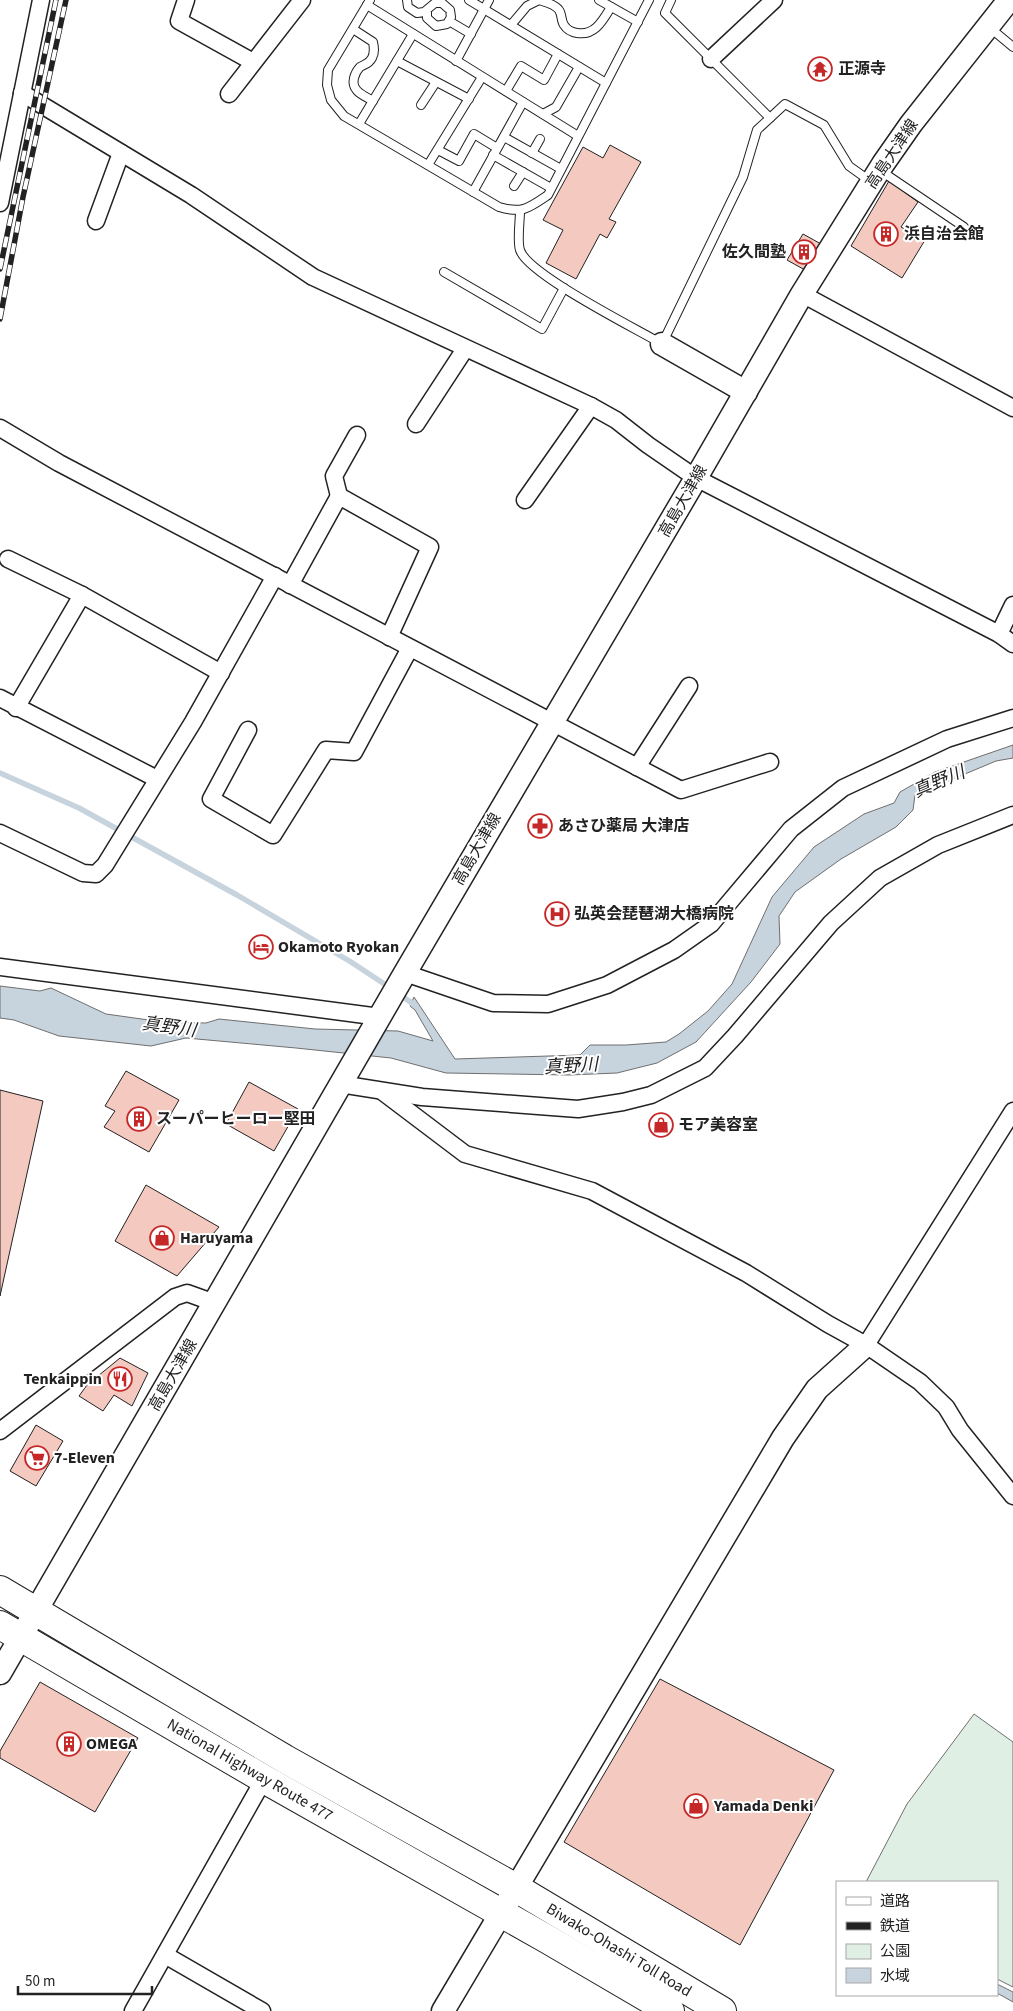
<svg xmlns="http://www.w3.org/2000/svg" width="1013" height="2011" font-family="'Source Sans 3','Noto Sans JP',sans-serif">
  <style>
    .green { fill: #e0efe3; stroke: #6f6f6f }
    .water { fill: #c7d3dd; stroke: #6f6f6f }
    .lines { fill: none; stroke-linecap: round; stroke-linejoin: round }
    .stream { stroke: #c7d3dd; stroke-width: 5.5 }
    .building { fill: #f3c9c0; stroke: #222 }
    .lane-casing { stroke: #222; stroke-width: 10 }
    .street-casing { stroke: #222; stroke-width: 19 }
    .secondary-casing { stroke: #222; stroke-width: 25 }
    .highway-casing { stroke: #222; stroke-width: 30 }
    .lane { stroke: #fff; stroke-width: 8 }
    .street { stroke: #fff; stroke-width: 16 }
    .secondary { stroke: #fff; stroke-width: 22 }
    .highway { stroke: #fff; stroke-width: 28 }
    .rail-casing { stroke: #222; stroke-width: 5.5 }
    .rail { stroke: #fff; stroke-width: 4; stroke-dasharray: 11; stroke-linecap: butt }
    .labels { text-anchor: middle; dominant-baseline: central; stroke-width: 4; stroke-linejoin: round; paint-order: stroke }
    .poi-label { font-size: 16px; font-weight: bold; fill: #222; stroke: #fff; text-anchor: start }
    .street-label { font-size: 16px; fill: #222; stroke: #fff }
    .water-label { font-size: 18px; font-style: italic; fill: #222; stroke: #fff }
  </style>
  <rect width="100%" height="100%" fill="#fff"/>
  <path class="green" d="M974,1714L1013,1742V1987L997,1979V1882H866L907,1804Z"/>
  <g class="water">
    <path d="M1013,745V758L996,761L915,795L913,810L896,827L841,859L795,892L779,916L780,944L751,982L696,1042L657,1063L617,1073L569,1075L446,1073L391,1058L296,1048L186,1038L151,1046L59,1036L14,1020L0,1018V986L40,991L51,988L106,1014L163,1022L206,1023L219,1019L315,1029L398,1031L433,1041L415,1010L410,1006L414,997L455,1059L580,1055L590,1045H626L666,1042L679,1034L708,1011L732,984L772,897L814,847L864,814L894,803L900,792L935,772Z"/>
    <path d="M997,1984L1013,1992V2002L997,1993Z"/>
  </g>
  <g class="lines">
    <g class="stream">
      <path d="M0,773L79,808L237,895L351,962L392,989"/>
      <path d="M399,994L416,1006"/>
    </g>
  </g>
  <g class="building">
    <path d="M610,145L641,162L609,219L616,222L607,238L600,234L576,279L546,263L563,230L543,220L583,147L603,158Z"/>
    <path d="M889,181L918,202L901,227L925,240L902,278L851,246Z"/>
    <path d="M803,234L821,244L805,270L787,260Z"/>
    <path d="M126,1071L179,1100L149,1152L104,1127L115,1111L105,1106Z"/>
    <path d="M249,1082L298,1109L274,1151L226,1124Z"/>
    <path d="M0,1090L43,1101L0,1296Z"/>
    <path d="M146,1185L219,1227L177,1276L115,1241Z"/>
    <path d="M120,1358L148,1373L132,1406L114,1395L103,1411L79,1396L87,1385Z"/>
    <path d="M36,1425L63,1441L36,1486L10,1471Z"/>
    <path d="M660,1679L834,1770L740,1945L564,1842Z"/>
    <path d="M40,1682L138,1738L95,1812L0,1758V1751Z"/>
  </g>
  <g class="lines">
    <g class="lane-casing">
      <g id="lane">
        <path d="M370,0L328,70L327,85L331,100L344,116L499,207C522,214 529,208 548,195L649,0"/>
        <path d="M407,0L408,7L417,13L424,12L435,3H442L450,10L451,17L447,24L436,26L427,18V10"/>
        <path d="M469,0L606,83"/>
        <path d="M599,0L638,22"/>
        <path d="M671,0L665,13L770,118"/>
        <path d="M367,5L578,136"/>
        <path d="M449,21L471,34"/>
        <path d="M511,25L527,6L539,0C545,2 555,4 559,10C562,14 561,21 564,25C567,30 571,32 577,33C595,36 603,20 611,7"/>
        <path d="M989,27L1013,47"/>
        <path d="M353,29L373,42C374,47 375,52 372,58C369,64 365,64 360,67C357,70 355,74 354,78C351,91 363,95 373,101"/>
        <path d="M397,61L469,99"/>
        <path d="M456,61L489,0"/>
        <path d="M506,91L521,66L544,80L558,54"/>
        <path d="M421,105L436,82"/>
        <path d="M543,114L556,107L579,67"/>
        <path d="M359,124L413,34"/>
        <path d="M504,137L561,169"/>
        <path d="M438,150L459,161L474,134L497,148"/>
        <path d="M532,153L540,139"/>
        <path d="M493,155L551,188"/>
        <path d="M428,165L482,77"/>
        <path d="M881,171L964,227"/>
        <path d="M514,186L523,172"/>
        <path d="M473,192L523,102"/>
        <path d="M520,211C520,221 517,241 520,250C527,274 635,328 662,344L743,177L757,130L785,104L824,125L849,166L870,181"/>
        <path d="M444,272L542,329L564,288"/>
      </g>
    </g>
    <g class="street-casing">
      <g id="street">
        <path d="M186,0L179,21L253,62"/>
        <path d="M711,59L774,0"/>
        <path d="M22,93L191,195L313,277L591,406L616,420L648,445L696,478L999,634L1013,644"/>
        <path d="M229,94L302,0"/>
        <path d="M0,203L41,0"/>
        <path d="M96,221L121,153"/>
        <path d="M802,294L1013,408"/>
        <path d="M416,424L465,349"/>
        <path d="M0,428L59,463L681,790L770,762"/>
        <path d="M339,496L334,476L357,435"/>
        <path d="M525,500L591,406"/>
        <path d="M8,559L82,595L221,673"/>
        <path d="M290,585L339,496L430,547L389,637"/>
        <path d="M999,634L1013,605"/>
        <path d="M0,698L157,779"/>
        <path d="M16,708L82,595"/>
        <path d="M248,730L211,799L273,835L326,750L354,752L410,648"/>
        <path d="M637,767L689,686"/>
        <path d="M0,833L83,873L96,874L105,865L193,722L275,576"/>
        <path d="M0,967L380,1017"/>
        <path d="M405,973L493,1003L548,1004L607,985L674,950L711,924L791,829L843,788L947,739L1013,718"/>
        <path d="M340,1084L422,1097L578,1109L623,1102L651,1095L705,1068L735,1036L831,923L880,878L938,845L1013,815"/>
        <path d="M383,1092L465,1154L592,1191L746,1273L828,1324L866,1345L920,1382L946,1407L960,1430L1013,1496"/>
        <path d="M866,1345L1013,1111"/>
        <path d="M0,1431L175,1297L187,1293L215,1303"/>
        <path d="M165,1955L262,2011"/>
        <path d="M133,2011L264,1779"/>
      </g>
    </g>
    <g class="secondary-casing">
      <g id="secondary">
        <path d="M662,344L746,392"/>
        <path d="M0,1673L405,973L696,478L802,294L883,164L911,124L1009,0"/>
        <path d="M443,2011L783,1438L817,1389L866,1345"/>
      </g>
    </g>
    <g class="highway-casing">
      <g id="highway">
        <path d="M0,1590L285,1759L516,1888L722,2011"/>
        <path d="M0,1625L264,1779L547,1939L670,2011"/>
      </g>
    </g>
    <use href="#lane" class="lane"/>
    <use href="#street" class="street"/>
    <use href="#secondary" class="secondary"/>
    <use href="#highway" class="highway"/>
    <g class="rail-casing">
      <g id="rail">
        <path d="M0,269L56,0"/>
        <path d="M0,319L23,197L66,0"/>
      </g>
    </g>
    <use href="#rail" class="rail"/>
  </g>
  <defs>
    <g id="temple-ring" transform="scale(1.25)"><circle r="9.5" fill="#fff" stroke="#c62828" stroke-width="1.5"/><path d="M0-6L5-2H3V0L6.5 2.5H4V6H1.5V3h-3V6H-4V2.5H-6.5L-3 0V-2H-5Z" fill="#c62828"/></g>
    <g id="building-ring" transform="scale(1.25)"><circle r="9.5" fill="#fff" stroke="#c62828" stroke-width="1.5"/><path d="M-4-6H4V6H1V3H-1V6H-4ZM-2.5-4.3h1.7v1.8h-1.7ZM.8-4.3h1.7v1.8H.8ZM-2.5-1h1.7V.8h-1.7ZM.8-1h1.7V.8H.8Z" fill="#c62828"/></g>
    <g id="pharmacy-ring" transform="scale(1.25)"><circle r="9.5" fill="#fff" stroke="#c62828" stroke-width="1.5"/><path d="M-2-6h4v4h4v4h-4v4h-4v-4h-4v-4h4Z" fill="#c62828"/></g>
    <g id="hospital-ring" transform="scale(1.25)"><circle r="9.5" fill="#fff" stroke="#c62828" stroke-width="1.5"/><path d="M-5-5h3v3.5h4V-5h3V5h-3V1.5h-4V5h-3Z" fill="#c62828"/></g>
    <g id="hotel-ring" transform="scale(1.25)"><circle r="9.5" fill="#fff" stroke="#c62828" stroke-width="1.5"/><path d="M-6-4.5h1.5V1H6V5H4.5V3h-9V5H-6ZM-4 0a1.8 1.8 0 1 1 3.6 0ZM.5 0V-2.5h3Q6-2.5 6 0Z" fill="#c62828"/></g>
    <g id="shop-ring" transform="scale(1.25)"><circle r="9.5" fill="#fff" stroke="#c62828" stroke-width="1.5"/><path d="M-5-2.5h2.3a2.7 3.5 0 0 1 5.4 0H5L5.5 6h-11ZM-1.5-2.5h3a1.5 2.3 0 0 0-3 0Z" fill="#c62828"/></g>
    <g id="restaurant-ring" transform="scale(1.25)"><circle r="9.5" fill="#fff" stroke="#c62828" stroke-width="1.5"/><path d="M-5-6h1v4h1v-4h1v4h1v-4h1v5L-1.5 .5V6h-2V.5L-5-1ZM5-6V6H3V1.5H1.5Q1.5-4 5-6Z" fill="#c62828"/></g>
    <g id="supermarket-ring" transform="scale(1.25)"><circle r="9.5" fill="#fff" stroke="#c62828" stroke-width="1.5"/><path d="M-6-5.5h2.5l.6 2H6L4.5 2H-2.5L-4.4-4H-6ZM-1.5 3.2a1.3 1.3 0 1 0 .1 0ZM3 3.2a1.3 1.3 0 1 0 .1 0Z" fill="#c62828"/></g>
  </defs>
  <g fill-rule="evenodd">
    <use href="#temple-ring" x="820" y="69"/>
    <use href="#building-ring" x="886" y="234"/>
    <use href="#building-ring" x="804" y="252"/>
    <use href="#pharmacy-ring" x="540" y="826"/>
    <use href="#hospital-ring" x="557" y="914"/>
    <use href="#hotel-ring" x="261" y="947"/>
    <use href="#building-ring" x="139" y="1119"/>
    <use href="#shop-ring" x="661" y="1125"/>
    <use href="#shop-ring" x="162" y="1238"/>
    <use href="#restaurant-ring" x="120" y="1379"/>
    <use href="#supermarket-ring" x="37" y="1458"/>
    <use href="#building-ring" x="69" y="1744"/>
    <use href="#shop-ring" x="696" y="1806"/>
  </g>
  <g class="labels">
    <g class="poi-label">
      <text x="838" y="69">正源寺</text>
      <text x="904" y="234">浜自治会館</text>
      <text x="786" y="252" text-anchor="end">佐久間塾</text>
      <text x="558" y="826">あさひ薬局 大津店</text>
      <text x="574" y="914">弘英会琵琶湖大橋病院</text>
      <text x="278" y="947">Okamoto Ryokan</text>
      <text x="156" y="1119">スーパーヒーロー堅田</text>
      <text x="678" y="1125">モア美容室</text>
      <text x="180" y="1238">Haruyama</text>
      <text x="102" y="1379" text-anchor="end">Tenkaippin</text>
      <text x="54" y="1458">7-Eleven</text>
      <text x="86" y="1744">OMEGA</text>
      <text x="714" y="1806">Yamada Denki</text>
    </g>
    <g class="street-label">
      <text transform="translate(892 154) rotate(-56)">高島大津線</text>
      <text transform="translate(683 501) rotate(-60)">高島大津線</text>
      <text transform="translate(477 849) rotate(-60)">高島大津線</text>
      <text transform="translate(173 1375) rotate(-60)">高島大津線</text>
      <text transform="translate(250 1770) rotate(30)">National Highway Route 477</text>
      <text transform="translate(619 1950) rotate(31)">Biwako-Ohashi Toll Road</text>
    </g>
    <g class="water-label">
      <text transform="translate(939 782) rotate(-23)">真野川</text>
      <text transform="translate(169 1027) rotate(8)">真野川</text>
      <text transform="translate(571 1066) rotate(-3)">真野川</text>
    </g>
  </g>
  <rect x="836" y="1881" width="162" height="115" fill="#ffffff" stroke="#a7a7a7"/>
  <rect x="846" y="1897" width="25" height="8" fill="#ffffff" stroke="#a7a7a7"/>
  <text x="880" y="1906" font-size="15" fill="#222222">道路</text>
  <rect x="846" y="1922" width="25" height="8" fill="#222222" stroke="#a7a7a7"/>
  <text x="880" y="1931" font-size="15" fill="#222222">鉄道</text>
  <rect x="846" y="1944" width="25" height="15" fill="#e0efe3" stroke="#a7a7a7"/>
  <text x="880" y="1956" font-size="15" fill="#222222">公園</text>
  <rect x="846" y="1968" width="25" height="15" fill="#c7d3dd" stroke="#a7a7a7"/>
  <text x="880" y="1981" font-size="15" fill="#222222">水域</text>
  <path d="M18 1986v8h134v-8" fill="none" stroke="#222222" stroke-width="2.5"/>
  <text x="25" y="1986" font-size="15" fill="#222222" stroke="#ffffff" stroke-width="4" paint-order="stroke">50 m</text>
</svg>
